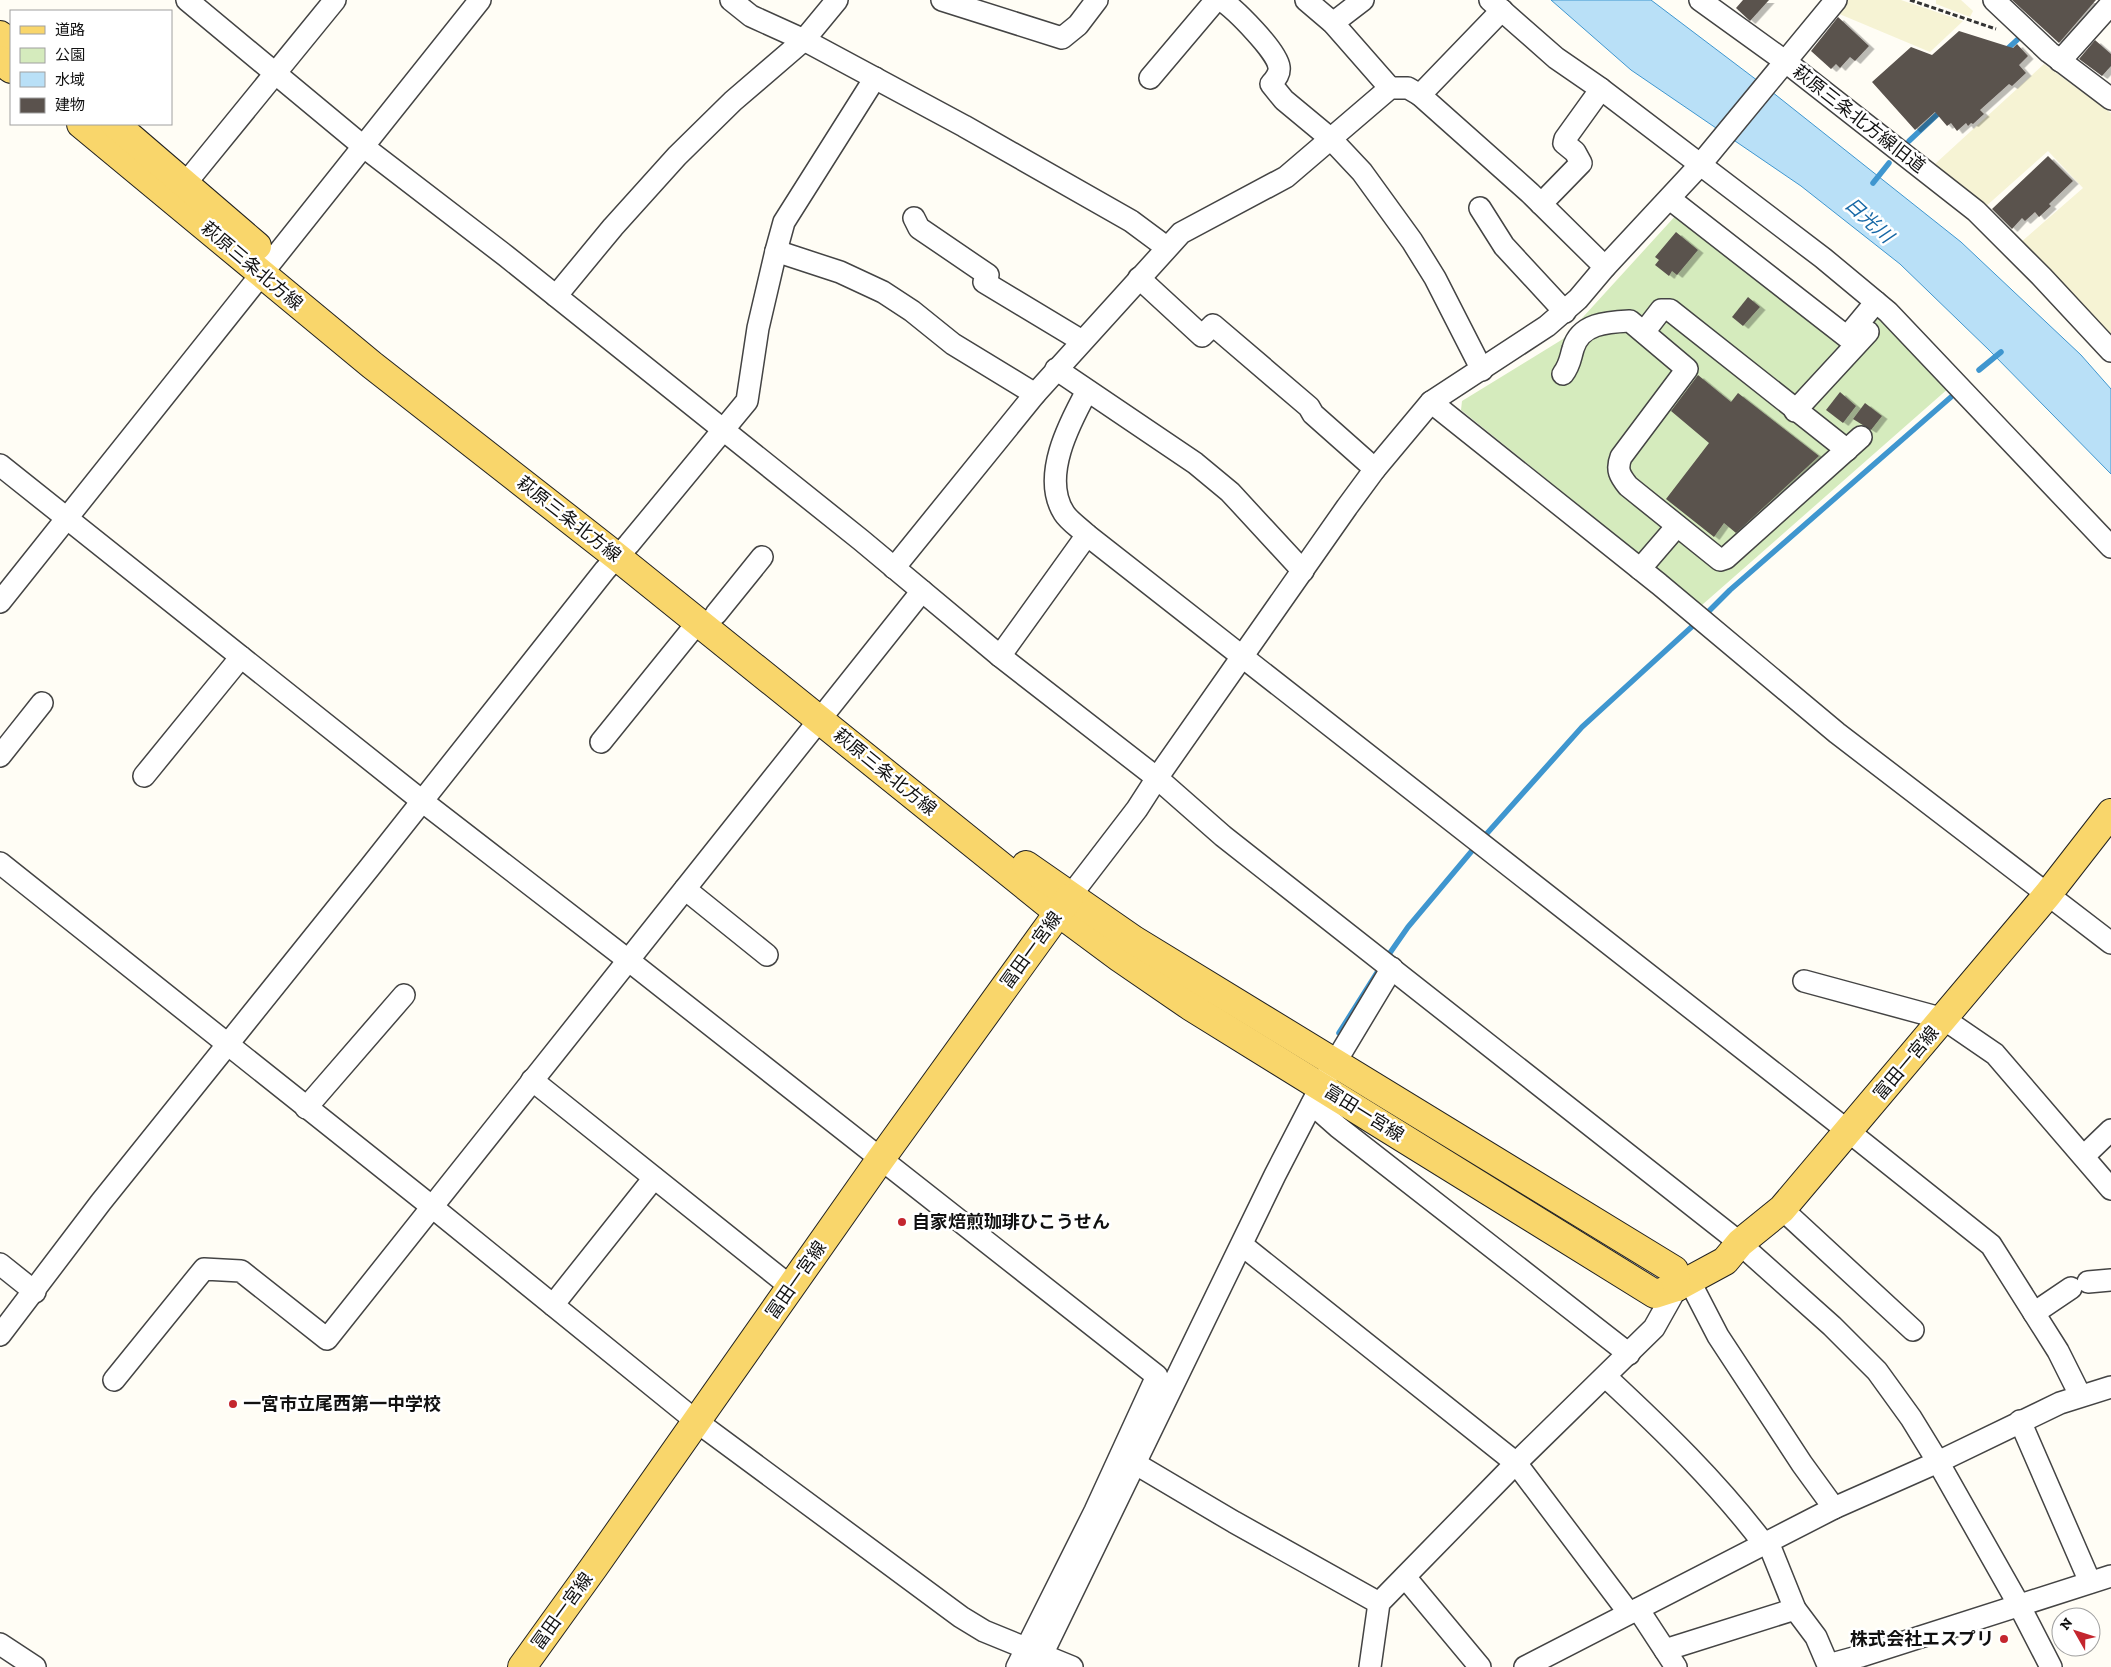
<svg xmlns="http://www.w3.org/2000/svg" width="2111" height="1667" font-family="'Zilla Slab','Noto Sans JP',serif">
  <style>
    .farmland { fill: #f6f3d4 }
    .green { fill: #d5ebbd }
    .water { fill: #b9e0f7; stroke: #3f96cf }
    .lines { fill: none; stroke-linecap: round; stroke-linejoin: round }
    .stream { stroke: #3f96cf; stroke-width: 5.5 }
    .building { fill: #5a524d; filter: url(#shadow) }
    .minor-casing { stroke: #444; stroke-width: 24 }
    .major-casing { stroke: #222; stroke-width: 30 }
    .path { stroke: #333; stroke-width: 3; stroke-dasharray: 5 2.5; stroke-linecap: butt }
    .minor { stroke: #fff; stroke-width: 21 }
    .major { stroke: #f9d66b; stroke-width: 28 }
    .poi-dot { fill: #c4262e; stroke: #fff; stroke-width: 2 }
    .labels { text-anchor: middle; dominant-baseline: central; stroke-width: 5; stroke-linejoin: round; paint-order: stroke }
    .street-label { font-size: 18px; fill: #111; stroke: #fff }
    .poi-label { font-size: 18px; font-weight: bold; fill: #111; stroke: #fff; text-anchor: start }
    .water-label { font-size: 19px; font-style: italic; fill: #1768a6; stroke: #fff }
  </style>
  <defs>
    <filter id="shadow"><feDropShadow dx="5.5" dy="3" stdDeviation="0" flood-color="#0004"/></filter>
  </defs>
  <rect width="100%" height="100%" fill="#fffdf5"/>
  <g class="farmland">
    <path d="M1848,0H1901L1963,21L1930,52L1837,13Z"/>
    <path d="M1936,0H1961L1973,11L1970,17L1936,4Z"/>
    <path d="M2044,64L2111,113V339L2020,243L2083,188L2048,151L1984,208L1935,164Z"/>
  </g>
  <path class="green" d="M1678,213L1844,343L1872,311L1950,387L1702,605L1461,410L1462,401L1563,339Z"/>
  <path class="water" d="M1551,0H1651L1762,84L1961,242L2081,355L2111,389V474L1989,350L1900,264L1801,186L1631,70Z"/>
  <g class="lines">
    <g class="stream">
      <path d="M2005,51L2017,40"/>
      <path d="M1909,141L1942,110"/>
      <path d="M1873,183L1889,163"/>
      <path d="M1979,370L2001,352"/>
      <path d="M1704,616L1730,590L1951,397"/>
      <path d="M1482,839L1582,727L1697,622"/>
      <path d="M1385,960L1408,927L1476,846"/>
      <path d="M1339,1033L1380,968"/>
    </g>
  </g>
  <g class="building">
    <path d="M1743,0H1769L1750,21L1736,8Z"/>
    <path d="M2012,0H2096L2059,43Z"/>
    <path d="M1838,17L1869,46L1855,61L1850,57L1840,68L1836,64L1831,69L1811,51Z"/>
    <path d="M1959,31L2013,48L2017,44L2028,56L2019,65L2026,73L2012,86L2009,84L1980,110L1984,114L1973,124L1971,123L1968,126L1966,123L1957,131L1951,123L1947,126L1935,112L1915,130L1872,82L1911,47L1932,55Z"/>
    <path d="M2095,40L2111,54V66L2102,76L2079,59Z"/>
    <path d="M2048,156L2073,181L2049,204L2051,206L2039,217L2035,212L2025,221L2022,218L2012,229L1992,209Z"/>
    <path d="M1676,232L1698,250L1677,275L1672,271L1669,276L1655,265L1659,260L1655,257Z"/>
    <path d="M1748,297L1760,307L1743,326L1732,317Z"/>
    <path d="M1698,375L1731,402L1738,393L1819,456L1736,533L1724,523L1714,537L1666,499L1709,443L1671,411Z"/>
    <path d="M1840,392L1856,406L1843,423L1826,410Z"/>
    <path d="M1865,403L1882,416L1871,430L1853,419Z"/>
  </g>
  <g class="lines">
    <g class="minor-casing">
      <g id="minor">
        <path d="M187,0L364,147L506,256L861,540L1000,656L1157,778L1223,836L1730,1235L1832,1326L1877,1371L1911,1418L1938,1462L2019,1605L2051,1667"/>
        <path d="M731,0L751,16L804,40L964,126L1131,221L1166,247"/>
        <path d="M942,0L1062,38L1078,25L1097,0"/>
        <path d="M1221,0C1235,9 1277,51 1279,67C1280,73 1275,80 1271,84L1284,100L1331,139L1362,172L1412,241L1435,278L1482,370"/>
        <path d="M1306,0L1333,23L1390,88"/>
        <path d="M1490,0L1556,58L1601,89L1823,258L1888,312L2111,547"/>
        <path d="M1700,0L1786,62L1976,211L2042,277L2111,351"/>
        <path d="M1994,0L2049,52L2111,99"/>
        <path d="M1333,23L1363,0"/>
        <path d="M2060,61L2111,4"/>
        <path d="M1150,78L1216,0"/>
        <path d="M1420,95L1530,193L1605,267"/>
        <path d="M185,184L335,0"/>
        <path d="M1670,199L1847,337L1876,302"/>
        <path d="M1541,204L1581,163L1575,152L1564,143L1565,139L1601,89"/>
        <path d="M1480,208L1504,246L1565,312"/>
        <path d="M914,218L919,228L988,275L984,282L1082,341"/>
        <path d="M776,251L840,272L883,292L912,311L953,344L1035,394"/>
        <path d="M1139,278L1202,336L1213,325L1309,407L1313,414L1375,469"/>
        <path d="M556,296L613,227L677,156L733,101L804,40L837,0"/>
        <path d="M1644,332L1661,310H1670L1847,450"/>
        <path d="M1056,369L1195,463L1230,492L1303,571"/>
        <path d="M1563,374C1570,365 1570,359 1573,349C1580,323 1608,322 1630,321L1687,369L1621,457C1616,470 1620,476 1628,486L1720,560L1726,558L1861,437"/>
        <path d="M1087,391C1069,424 1041,477 1064,513C1069,521 1080,528 1087,535L1848,1131L1991,1245L2058,1351L2080,1395"/>
        <path d="M1431,402L1659,584L1837,733L2111,943"/>
        <path d="M1795,411L1868,332"/>
        <path d="M0,465L422,801L628,960L1157,1376L1095,1511L1017,1667"/>
        <path d="M894,568L1035,394L1181,233L1286,177L1390,88H1408L1420,95L1502,10"/>
        <path d="M1640,569L1677,526"/>
        <path d="M0,602L480,0"/>
        <path d="M716,614L762,557"/>
        <path d="M1000,656L1087,535"/>
        <path d="M601,742L698,622"/>
        <path d="M0,756L42,703"/>
        <path d="M144,776L241,657"/>
        <path d="M0,863L431,1206L696,1421L961,1617L984,1631L1072,1667"/>
        <path d="M685,889L767,955"/>
        <path d="M1071,895L1137,809L1157,778L1347,507L1375,469L1431,402L1547,326L1578,299L1605,267L1700,165L1836,0"/>
        <path d="M1804,981L1944,1019L1995,1054L2111,1189"/>
        <path d="M532,1080L791,1287"/>
        <path d="M1312,1104L1338,1127L1629,1354"/>
        <path d="M306,1108L404,995"/>
        <path d="M2084,1156L2111,1130"/>
        <path d="M1782,1209L1913,1330"/>
        <path d="M1242,1245L1516,1463L1629,1613"/>
        <path d="M0,1264L35,1292"/>
        <path d="M1689,1280L1718,1336L1802,1464L1834,1508"/>
        <path d="M2088,1282L2111,1280"/>
        <path d="M553,1305L654,1178"/>
        <path d="M2034,1313L2071,1288"/>
        <path d="M0,1335L101,1202L370,867L605,570L629,544L747,401L758,328L776,251L784,222L875,78"/>
        <path d="M1606,1377C1663,1430 1717,1482 1764,1544"/>
        <path d="M114,1380L204,1269L241,1271L327,1339L922,591"/>
        <path d="M2020,1421L2090,1582"/>
        <path d="M1136,1464L1234,1522L1379,1603"/>
        <path d="M1768,1542L1795,1609L1816,1637L1828,1665L1861,1656L2111,1576"/>
        <path d="M1405,1577L1480,1667"/>
        <path d="M1638,1609L1676,1667"/>
        <path d="M0,1644L35,1667"/>
        <path d="M1665,1650L1795,1609"/>
        <path d="M1036,1667L1275,1175L1321,1086L1392,968"/>
        <path d="M1370,1667L1379,1603L1516,1463L1654,1328L1677,1287"/>
        <path d="M1525,1667L1834,1508L1938,1462L2060,1403L2111,1387"/>
      </g>
    </g>
    <g class="major-casing">
      <g id="major">
        <path d="M0,35L11,44"/>
        <path d="M0,60L11,69"/>
        <path d="M81,124L372,365L616,556L1058,912L1120,958L1190,1006L1655,1294L1677,1287L1725,1261L1740,1243L1782,1209L2048,894L2111,813"/>
        <path d="M115,124L257,246"/>
        <path d="M1026,865L1134,940L1674,1270L1677,1287"/>
        <path d="M522,1667L594,1567L880,1160L1069,898"/>
      </g>
    </g>
    <path class="path" d="M1910,0L1996,29"/>
    <use href="#minor" class="minor"/>
    <use href="#major" class="major"/>
  </g>
  <g class="poi-dot">
    <circle cx="902" cy="1222" r="5"/>
    <circle cx="233" cy="1404" r="5"/>
    <circle cx="2004" cy="1639" r="5"/>
  </g>
  <g class="labels">
    <g class="street-label">
      <text transform="translate(1859 119) rotate(38)">萩原三条北方線旧道</text>
      <text transform="translate(252 266) rotate(40)">萩原三条北方線</text>
      <text transform="translate(569 519) rotate(38)">萩原三条北方線</text>
      <text transform="translate(885 772) rotate(39)">萩原三条北方線</text>
      <text transform="translate(1031 950) rotate(-54)">冨田一宮線</text>
      <text transform="translate(1906 1063) rotate(-50)">富田一宮線</text>
      <text transform="translate(1364 1113) rotate(32)">富田一宮線</text>
      <text transform="translate(796 1280) rotate(-55)">冨田一宮線</text>
      <text transform="translate(562 1611) rotate(-54)">冨田一宮線</text>
    </g>
    <g class="poi-label">
      <text x="912" y="1222">自家焙煎珈琲ひこうせん</text>
      <text x="243" y="1404">一宮市立尾西第一中学校</text>
      <text x="1994" y="1639" text-anchor="end">株式会社エスプリ</text>
    </g>
    <g class="water-label">
      <text transform="translate(1869 220) rotate(42)">日光川</text>
    </g>
  </g>
  <rect x="10" y="10" width="162" height="115" fill="#ffffff" stroke="#a0a0a0"/>
  <rect x="20" y="26" width="25" height="8" fill="#f9d66b" stroke="#a0a0a0"/>
  <text x="55" y="35" font-size="15" fill="#111111">道路</text>
  <rect x="20" y="48" width="25" height="15" fill="#d5ebbd" stroke="#a0a0a0"/>
  <text x="55" y="60" font-size="15" fill="#111111">公園</text>
  <rect x="20" y="72" width="25" height="15" fill="#b9e0f7" stroke="#a0a0a0"/>
  <text x="55" y="85" font-size="15" fill="#111111">水域</text>
  <rect x="20" y="98" width="25" height="15" fill="#5a524d" stroke="#a0a0a0"/>
  <text x="55" y="110" font-size="15" fill="#111111">建物</text>
  <g transform="translate(2076 1632) rotate(309)"><circle r="24" fill="#ffffff" stroke="#a0a0a0"/>
  <path d="M0-4L9 19L0 12L-9 19Z" fill="#c4262e"/>
  <text y="-8" font-size="14" font-weight="bold" text-anchor="middle" fill="#111111">N</text>
  </g>
</svg>
